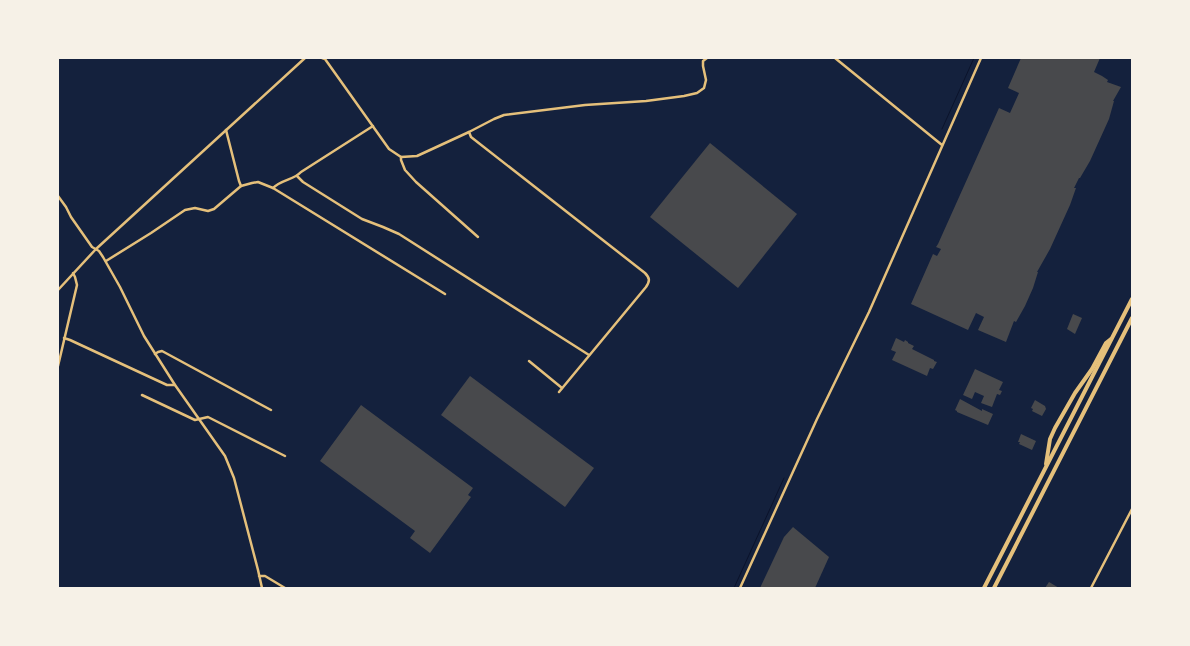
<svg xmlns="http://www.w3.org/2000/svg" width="1190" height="646" font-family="Jost,sans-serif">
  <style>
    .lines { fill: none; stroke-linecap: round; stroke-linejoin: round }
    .stream { stroke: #0b132b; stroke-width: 1 }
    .building { fill: #48494c }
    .minor { stroke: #e5c07b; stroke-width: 2.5 }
    .primary { stroke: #e5c07b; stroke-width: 4 }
  </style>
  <rect width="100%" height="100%" fill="#14213d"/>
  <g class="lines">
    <g class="stream">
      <path d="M942,129L974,58"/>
      <path d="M734,588L784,478"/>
    </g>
  </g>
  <g class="building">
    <path d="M1021,58H1100L1094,72L1102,76L1108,80L1107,82L1121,87L1113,101H1114L1109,119L1090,161L1080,178H1079L1074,188H1076L1070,205L1050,249L1037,272H1038L1033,288L1025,306L1016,322L1014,321L1006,342L978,330L984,317L976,313L968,330L911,304L933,254L937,256L941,249L936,247L938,244L999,108L1010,113L1019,93L1008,88Z"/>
    <path d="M710,143L797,214L738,288L650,217Z"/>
    <path d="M1073,314L1082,318L1075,334L1067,329Z"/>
    <path d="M896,338L904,342L905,340L908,342V343L914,346L912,349L934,360V361L937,362L933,369L930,368L927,376L892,360L896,352L891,350Z"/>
    <path d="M975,369L1003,382L999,390L1002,391L1000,395L997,394L992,407L981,403L984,396L975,392L972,399L963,395Z"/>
    <path d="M470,376L594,468L565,507L441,415Z"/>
    <path d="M960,399L982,411V409L993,414L988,425L957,412V411L955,410Z"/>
    <path d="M1035,400L1045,406L1046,409L1042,416L1032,411L1033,409L1031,408Z"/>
    <path d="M361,405L473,488L468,495L471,497L430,553L410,538L415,531L320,461Z"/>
    <path d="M1021,434L1036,441L1032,450L1019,444L1020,442H1018Z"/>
    <path d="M793,527L829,557L815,588H760L784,537Z"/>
    <path d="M1049,582L1059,588H1045Z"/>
  </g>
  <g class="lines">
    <g class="minor">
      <path d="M322,58L325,59L389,149L401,157V160L405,170L416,182L478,237"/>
      <path d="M835,58L942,145"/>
      <path d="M226,130L239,181L241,186"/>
      <path d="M469,132L471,137L645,273C650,278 650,281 646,287L559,392"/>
      <path d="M401,157L417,156L469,132L494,119L504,115L585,105L646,101L684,96L697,93L704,88L706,80L703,66V61L707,58"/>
      <path d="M297,176L303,182L362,219L383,227L399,234L589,355"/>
      <path d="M273,188C282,179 294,180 301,172L373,126"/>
      <path d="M58,196L66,207L71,217L92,247L99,251L103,257L120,287L144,336L175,385L225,456L234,478L258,570L262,588"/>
      <path d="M106,261L151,233L185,210L195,208L208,211L214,209L241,186L252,183L258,182L273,188L445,294"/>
      <path d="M58,290L96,249L305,58"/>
      <path d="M64,338L70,340L167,385H175"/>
      <path d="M155,354L158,352L162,351L271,410"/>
      <path d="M529,361L562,388"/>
      <path d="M58,366L77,285L75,277L73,273"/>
      <path d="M142,395L195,420L208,417L285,456"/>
      <path d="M259,576H265L285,588"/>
      <path d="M740,588L817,419L869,312L981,58"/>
      <path d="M1091,588L1132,509"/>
    </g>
    <g class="primary">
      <path d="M1046,464L1050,439L1055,428L1075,393L1092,369L1106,343L1111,339"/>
      <path d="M984,588L1132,299"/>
      <path d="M994,588L1132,318"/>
    </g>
  </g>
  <rect width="1190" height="646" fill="none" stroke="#f6f1e7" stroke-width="118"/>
</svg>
